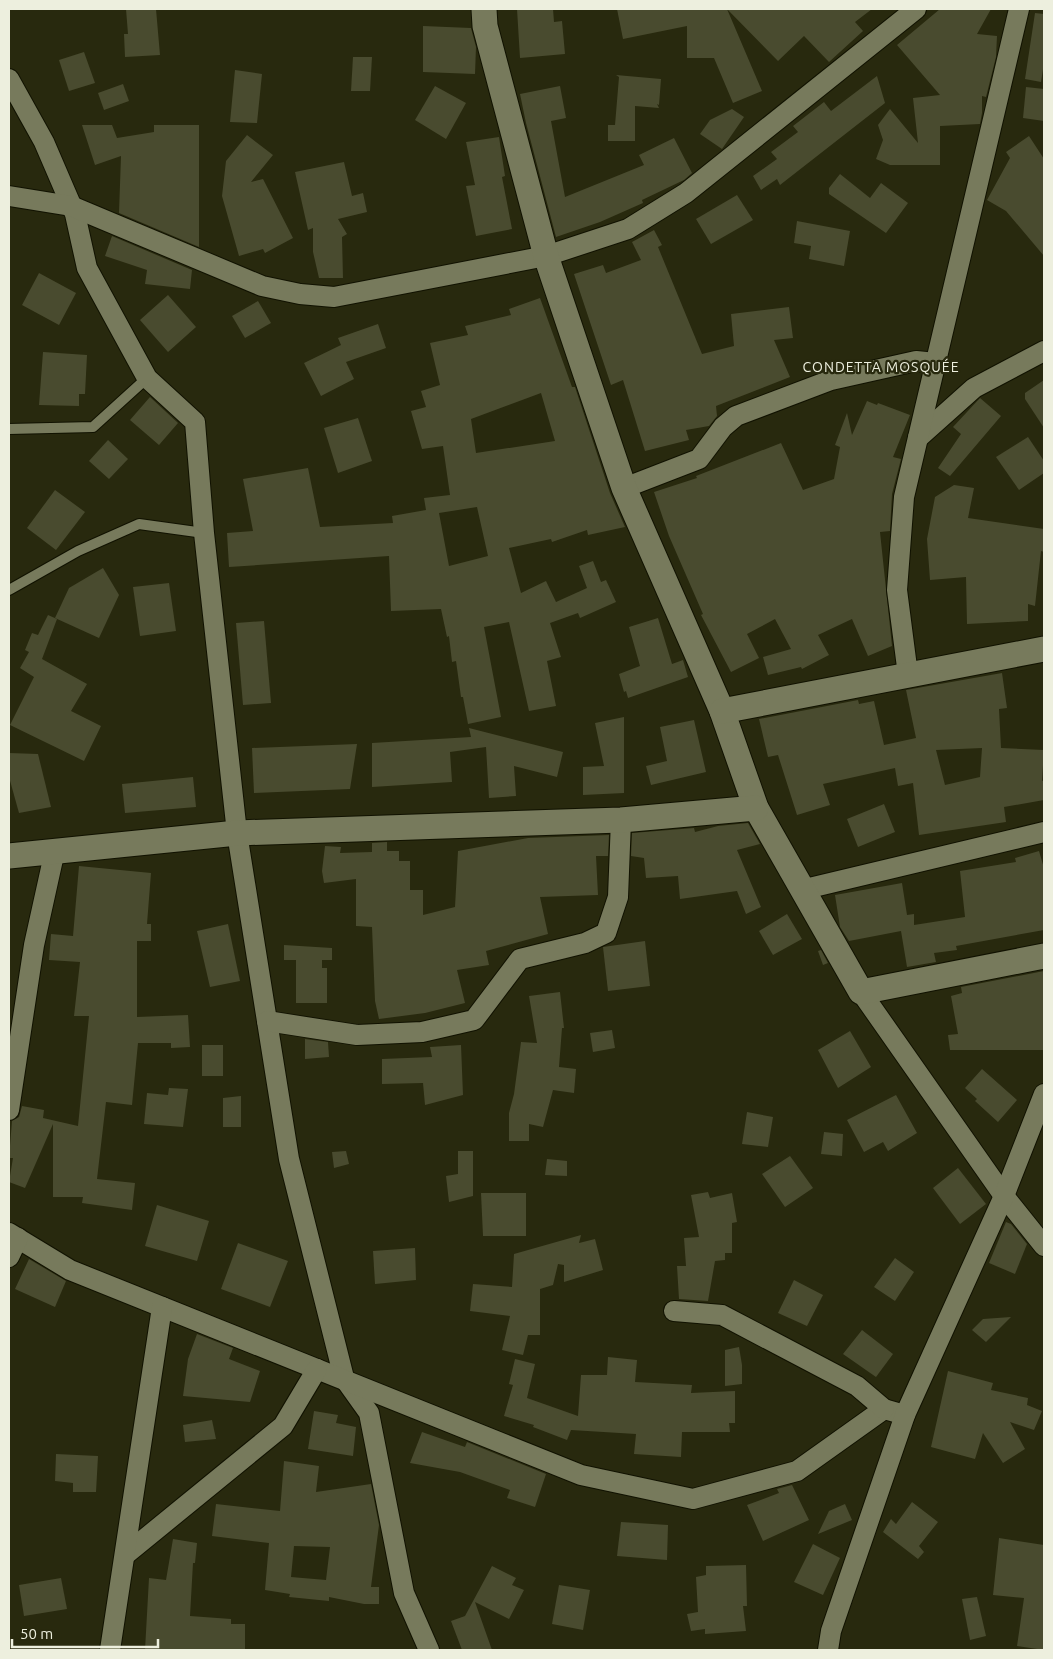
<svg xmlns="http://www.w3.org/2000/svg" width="1053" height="1659" font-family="Ubuntu,sans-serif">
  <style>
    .building { fill: #494b2f; fill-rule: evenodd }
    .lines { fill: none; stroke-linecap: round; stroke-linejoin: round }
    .service-casing { stroke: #111200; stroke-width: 12 }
    .minor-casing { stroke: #111200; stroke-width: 22 }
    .tertiary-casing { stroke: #111200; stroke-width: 27 }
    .service { stroke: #777a5c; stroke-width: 10 }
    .minor { stroke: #777a5c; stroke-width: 20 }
    .tertiary { stroke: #777a5c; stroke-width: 25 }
    .labels { text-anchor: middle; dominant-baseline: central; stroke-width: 4.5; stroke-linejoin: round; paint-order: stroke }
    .neighbourhood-label { font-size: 14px; letter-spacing: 1px; fill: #edefde; stroke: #28290e }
  </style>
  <rect width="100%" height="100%" fill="#28290e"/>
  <g class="building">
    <path d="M126,9H156L160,55L125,57L124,34H128Z"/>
    <path d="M517,9H553L554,22L562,21L565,54L520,58Z"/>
    <path d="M617,9H727L762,91L733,103L714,58H687V26L623,39Z"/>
    <path d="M727,9H872L855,22L863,31L829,62L804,36L778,61Z"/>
    <path d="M940,9H991L977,34L997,36L996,57L986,97L982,96V113L980,124L940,126V165H890L876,159L883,140L878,125L890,109L918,143L913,98L940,95L897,45Z"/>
    <path d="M1035,13L1044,14V63L1041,82L1025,79Z"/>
    <path d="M423,26L471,28L476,47L475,74L423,72Z"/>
    <path d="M84,52L95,83L69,91L59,60Z"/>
    <path d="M353,57H372L370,91H351Z"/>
    <path d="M235,70L262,74L257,123L230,122Z"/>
    <path d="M616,75L661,79L659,105L657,104L659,108L635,106V141H608V125H615L619,77Z"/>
    <path d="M877,76L885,103L780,185L777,179L761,190L753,176L777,159L771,152L798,132L793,126L824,102L831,111Z"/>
    <path d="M123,84L129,101L104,110L98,93Z"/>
    <path d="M435,86L466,103L446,139L415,120Z"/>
    <path d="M560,86L566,118L551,121L565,197L644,165L639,155L674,138L692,173L684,180L642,200L643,203L600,222L556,237L526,123L520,94Z"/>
    <path d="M1026,87L1044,89V121L1023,118Z"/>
    <path d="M732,109L744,117L722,149L700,134L710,120Z"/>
    <path d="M82,125H112L117,138L154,132V125H199V247L119,213L121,156L95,165Z"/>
    <path d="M247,135L273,155L251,182L263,179L293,238L265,253L263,249L239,256L222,196L226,161Z"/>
    <path d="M1029,136L1044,159V256L1006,211L987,200L1010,158L1006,152Z"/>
    <path d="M499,137L505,176L502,177L512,229L476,236L466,186L475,185L466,142Z"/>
    <path d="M344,162L352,196L363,193L367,212L338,219L347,234L342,237L343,278H319L313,252V228L308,230L295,172Z"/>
    <path d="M840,174L870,198L881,183L908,203L886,233L829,194V188Z"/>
    <path d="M737,195L753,220L711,244L696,219Z"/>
    <path d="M797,221L850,231L844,266L809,259L811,246L794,243Z"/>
    <path d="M654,230L662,245L658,247L702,354L734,346L731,314L789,307L793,338L774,340L790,377L716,406L717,416L709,426L686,430L689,440L645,451L623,380L611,385L574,274L603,265L606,273L641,260L632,242Z"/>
    <path d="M112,236L192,270L190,289L145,284L147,270L105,256Z"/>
    <path d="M39,273L76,293L59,325L22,305Z"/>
    <path d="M168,295L196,327L168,352L140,320Z"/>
    <path d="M540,298L572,387H575L610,493L625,527L588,535L587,530L552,542L551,539L509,548L521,593L546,581L556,602L587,588L579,566L593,561L601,582L606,580L616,602L580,618L578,613L550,623L561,657L547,661L556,706L529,711L509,622L484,627L501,717L468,724L463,697H461L456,661L452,662L449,636L447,637L441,609L391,611L389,556L229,567L227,533L253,531L243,479L308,468L320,527L393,523L392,516L426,510L424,498L450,495L443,446L422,449L411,411L426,407L421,391L440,385L430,343L468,335L465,326L511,315L509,309ZM541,393L555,441L476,453L471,419ZM477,507L488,556L449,566L439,513Z"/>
    <path d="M258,301L271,323L245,338L232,316Z"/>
    <path d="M378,324L386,348L346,362L354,379L321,396L304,363L341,345L338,338Z"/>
    <path d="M43,352L87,355L85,394H79V406L39,405Z"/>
    <path d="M1044,380V428L1025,399V393Z"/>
    <path d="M150,397L178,423L159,445L130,420Z"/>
    <path d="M980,398L1001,416L950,476L938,468L961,434L953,427Z"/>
    <path d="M867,401L877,405L878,403L910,415L893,457L901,459L892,494L890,531L880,532L892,646L868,656L852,619L818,635L829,655L802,669L801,667L768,675L763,657L791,649L775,619L747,634L759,658L731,672L701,615L703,614L669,536L654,492L697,478L696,476L781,443L803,490L834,479L840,447L835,445L847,413L852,435Z"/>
    <path d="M358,418L372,461L338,473L324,428Z"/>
    <path d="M1028,437L1044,461V473L1019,490L996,457Z"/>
    <path d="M108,440L128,459L109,479L89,461Z"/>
    <path d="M954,485L974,488L968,518L1044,529V552L1041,551L1035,606L1028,604V621L967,624L966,577L930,580L927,539L935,497Z"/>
    <path d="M55,490L85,512L56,550L27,528Z"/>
    <path d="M103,568L119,595L99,638L55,618L69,588Z"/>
    <path d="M169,583L176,631L140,636L133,587Z"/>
    <path d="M48,615L57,619L42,659L87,684L71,711L101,726L84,761L10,725L34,677L20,668L29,652L25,650L32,633L38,635Z"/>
    <path d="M658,618L672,664L683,660L688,677L628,698L626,691L624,692L619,674L640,666L629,627Z"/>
    <path d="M264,621L271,703L243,705L236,623Z"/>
    <path d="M1002,673L1007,708L999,709L1001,748L1044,750L1042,781L1044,780V800L1004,807L1006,822L919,835L913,783L898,786L895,768L823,784L830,805L797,815L778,755L768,757L759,719L858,700L859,704L874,701L884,745L916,738L906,690ZM982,748L980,777L945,785L936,750Z"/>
    <path d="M624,717V793L583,795V767L604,766L595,723Z"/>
    <path d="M694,720L706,772L651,785L646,766L667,761L660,727Z"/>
    <path d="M469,728L563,752L557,777L514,766L516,796L489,798L486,747L450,752L452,782L372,787V743L471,737Z"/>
    <path d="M357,744L350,789L254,793L252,748Z"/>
    <path d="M9,753L38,754L51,807L19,813L9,777Z"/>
    <path d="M193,777L196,807L125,813L122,784Z"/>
    <path d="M884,804L895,832L858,847L847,819Z"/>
    <path d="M748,823L760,844L737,850L761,907L746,914L737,891L680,899L678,876L646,878L644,858L631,856L632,833L694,828L695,832L718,826Z"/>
    <path d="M609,835L608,856H596L598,895L540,897L548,934L486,951L489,965L457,970L465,1003L425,1013L379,1019L375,1001L372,927L356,926V879L324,883L322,871L325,846L341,847L340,853L372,852V843L387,842V851H399V861H410V890H423V915L455,907L458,851L528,838Z"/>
    <path d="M1039,851L1044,868V930L956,946L957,950L934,953L936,962L907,967L901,931L849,941L840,927L835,895L902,883L907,915L914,914V925L965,917L960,871L1016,862L1015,858Z"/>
    <path d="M79,866L151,873L147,924H151V941H137V1017L188,1015L190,1047L171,1048V1043H138L132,1105L106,1102L97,1179L135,1183L132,1210L82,1203L83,1197H53V1124L25,1188L9,1182L13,1158H9L12,1121L19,1117L22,1106L44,1110L43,1118L78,1126L89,1016H74L80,962L49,960L51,934L73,936Z"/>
    <path d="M787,914L802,939L773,955L759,931Z"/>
    <path d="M228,924L240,981L210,987L197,931Z"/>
    <path d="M645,941L650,986L608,991L603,947Z"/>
    <path d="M284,945L332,948V960H322V968H327V1003H296V960H284Z"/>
    <path d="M821,950L828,963L823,965L818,951Z"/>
    <path d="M1044,971V1050H950L948,1035L958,1034L951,996L962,993L961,987Z"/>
    <path d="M560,992L564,1028H562L559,1067L576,1069L574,1093L553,1090L543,1127L529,1124V1141H509V1113L514,1094L521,1042L537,1043L529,996Z"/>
    <path d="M612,1030L615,1048L593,1052L590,1033Z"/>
    <path d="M850,1031L871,1067L838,1088L818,1050Z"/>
    <path d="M305,1039L328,1042L329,1057L305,1059Z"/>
    <rect x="202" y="1045" width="21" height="31"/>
    <path d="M461,1045L463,1095L425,1105L423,1083L382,1084V1059L432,1057L430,1047Z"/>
    <path d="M982,1069L1017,1100L998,1122L975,1101L977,1099L965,1088Z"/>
    <path d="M169,1088L188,1089L183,1127L144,1124L147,1093L168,1095Z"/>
    <path d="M896,1095L917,1133L888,1151L883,1142L864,1152L847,1120Z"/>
    <path d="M241,1096V1127H223V1098Z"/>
    <path d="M747,1112L773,1117L768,1147L742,1144Z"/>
    <path d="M824,1132L843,1134L842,1156L821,1154Z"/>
    <path d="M346,1151L349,1164L334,1168L332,1152Z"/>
    <path d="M458,1151H473V1196L449,1202L446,1176L458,1174Z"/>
    <path d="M790,1156L813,1188L785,1207L762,1174Z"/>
    <path d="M547,1159L567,1161V1176L545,1175Z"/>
    <path d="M958,1168L986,1204L960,1224L933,1188Z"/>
    <path d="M708,1192L710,1198L732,1193L737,1222L732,1223V1253H725V1260L715,1261L708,1301L679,1299L677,1266H686L684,1238L699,1237L691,1195Z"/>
    <path d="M481,1193H526V1236H483Z"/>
    <path d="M157,1205L209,1221L197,1261L145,1246Z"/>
    <path d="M1006,1222L1011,1224L1027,1244L1015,1274L989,1263Z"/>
    <path d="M581,1235L579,1243L595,1239L603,1270L564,1282V1265L558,1264L553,1285L540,1289V1335H528L523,1355L502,1350L510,1316L470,1311L473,1284L512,1287L514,1254Z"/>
    <path d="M238,1243L288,1261L270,1307L221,1289Z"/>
    <path d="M415,1248L416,1280L375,1284L373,1251Z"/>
    <path d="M895,1258L914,1272L895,1301L874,1287Z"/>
    <path d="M29,1259L66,1281L55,1307L15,1289Z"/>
    <path d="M794,1280L823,1295L807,1326L778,1313Z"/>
    <path d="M1011,1317L986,1342L972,1330L983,1319Z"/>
    <path d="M862,1330L893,1354L876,1377L843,1354Z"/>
    <path d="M197,1334L233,1348L229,1359L260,1371L250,1402L183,1396L188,1359Z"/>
    <path d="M739,1347L742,1365V1384L725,1386V1350Z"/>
    <path d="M608,1357L637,1360L635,1382L692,1385L691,1393L735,1391V1423H729L730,1432H682L681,1457L634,1454L636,1434L571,1430L567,1440L533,1427L534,1425L504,1416L513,1385L509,1384L515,1359L535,1364L527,1398L578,1416L581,1375H607Z"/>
    <path d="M948,1371L993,1383L991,1390L1028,1398L1027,1405L1042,1411L1034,1430L1010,1422L1025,1449L1003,1463L983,1433L975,1459L931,1447Z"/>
    <path d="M314,1411L338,1415L336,1423L356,1427L353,1456L308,1449Z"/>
    <path d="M212,1420L216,1439L185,1442L183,1425Z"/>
    <path d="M422,1432L465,1447L467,1442L546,1474L535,1507L507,1498L510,1490L460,1472L410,1463Z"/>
    <path d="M56,1454L98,1456L96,1492H73V1483L55,1481Z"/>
    <path d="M284,1461L319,1466L316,1492L371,1484L379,1525L371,1587H379V1604H364L329,1597V1601L289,1597L290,1594L265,1590L269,1543L212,1536L216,1504L280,1511ZM294,1546L330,1547L326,1580L291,1577Z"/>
    <path d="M792,1485L809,1520L763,1541L747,1505L779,1493L777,1489Z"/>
    <path d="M912,1502L938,1522L919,1546L924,1552L918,1559L883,1532L891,1519L896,1524Z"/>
    <path d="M845,1504L852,1520L818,1534L829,1511Z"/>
    <path d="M621,1522L668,1525L667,1560L617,1556Z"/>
    <path d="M999,1538L1044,1545V1650L1017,1646L1024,1598L993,1595Z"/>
    <path d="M173,1539L197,1543L195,1563H193L190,1616L231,1619V1624H245V1650H145L149,1578L166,1580Z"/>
    <path d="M813,1544L840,1558L823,1595L794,1582Z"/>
    <path d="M746,1565L747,1606H743L746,1631L705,1634V1629L691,1631L687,1614L698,1612L696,1577L706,1575V1566Z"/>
    <path d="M492,1566L516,1578L512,1585L524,1590L509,1619L475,1602L492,1650H462L451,1621L465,1616Z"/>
    <path d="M61,1578L67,1609L24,1616L19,1585Z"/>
    <path d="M559,1585L590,1590L583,1630L552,1624Z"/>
    <path d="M977,1597L986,1636L970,1640L962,1599Z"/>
  </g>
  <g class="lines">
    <g class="service-casing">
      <g id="service">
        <path d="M9,429L93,427L147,378"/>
        <path d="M9,590L78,551L139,524L204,533"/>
      </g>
    </g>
    <g class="minor-casing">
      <g id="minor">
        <path d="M9,79L44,142L75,214L87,268L147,378L195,422L204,533L237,833L289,1159L344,1378L369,1413L404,1593L429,1650"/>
        <path d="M9,196L71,206L262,286L300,294L334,297L546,256L628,229L686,193L916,9"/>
        <path d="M918,438L974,388L1044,351"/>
        <path d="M624,488L699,459L723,427L736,416L831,380L916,361L936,363"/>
        <path d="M908,675L897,590L904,497L1019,9"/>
        <path d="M801,890L1044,832"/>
        <path d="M861,992L1004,1196L1044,1246"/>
        <path d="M267,1021L357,1035L422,1032L474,1020L520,959L585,943L606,933L618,897L621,820"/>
        <path d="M9,1110L34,945L55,850"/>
        <path d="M9,1233L70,1270L581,1475L693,1499L797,1471L884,1409L905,1415"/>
        <path d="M9,1257L18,1238"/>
        <path d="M674,1311L722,1315L857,1386L884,1409"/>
        <path d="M125,1555L283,1426L317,1369"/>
        <path d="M110,1650L162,1307"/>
        <path d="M828,1650L831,1631L905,1415L1004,1196L1044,1094"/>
      </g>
    </g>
    <g class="tertiary-casing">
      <g id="tertiary">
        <path d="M484,9L485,26L546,256L624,488L722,711L756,808L861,992L1044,956"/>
        <path d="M722,711L1044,649"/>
        <path d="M9,856L237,833L621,820L756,808"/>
      </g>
    </g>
    <use href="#service" class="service"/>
    <use href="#minor" class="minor"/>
    <use href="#tertiary" class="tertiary"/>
  </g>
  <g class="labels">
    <g class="neighbourhood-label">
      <text x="881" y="367">СONDETTA MOSQUÉE</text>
    </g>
  </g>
  <rect width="1053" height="1659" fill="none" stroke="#edefde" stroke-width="20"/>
  <path d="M12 1639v8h146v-8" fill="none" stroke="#edefde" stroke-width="2.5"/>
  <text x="20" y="1639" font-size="15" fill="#edefde" stroke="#28290e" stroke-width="4" paint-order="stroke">50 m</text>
</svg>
